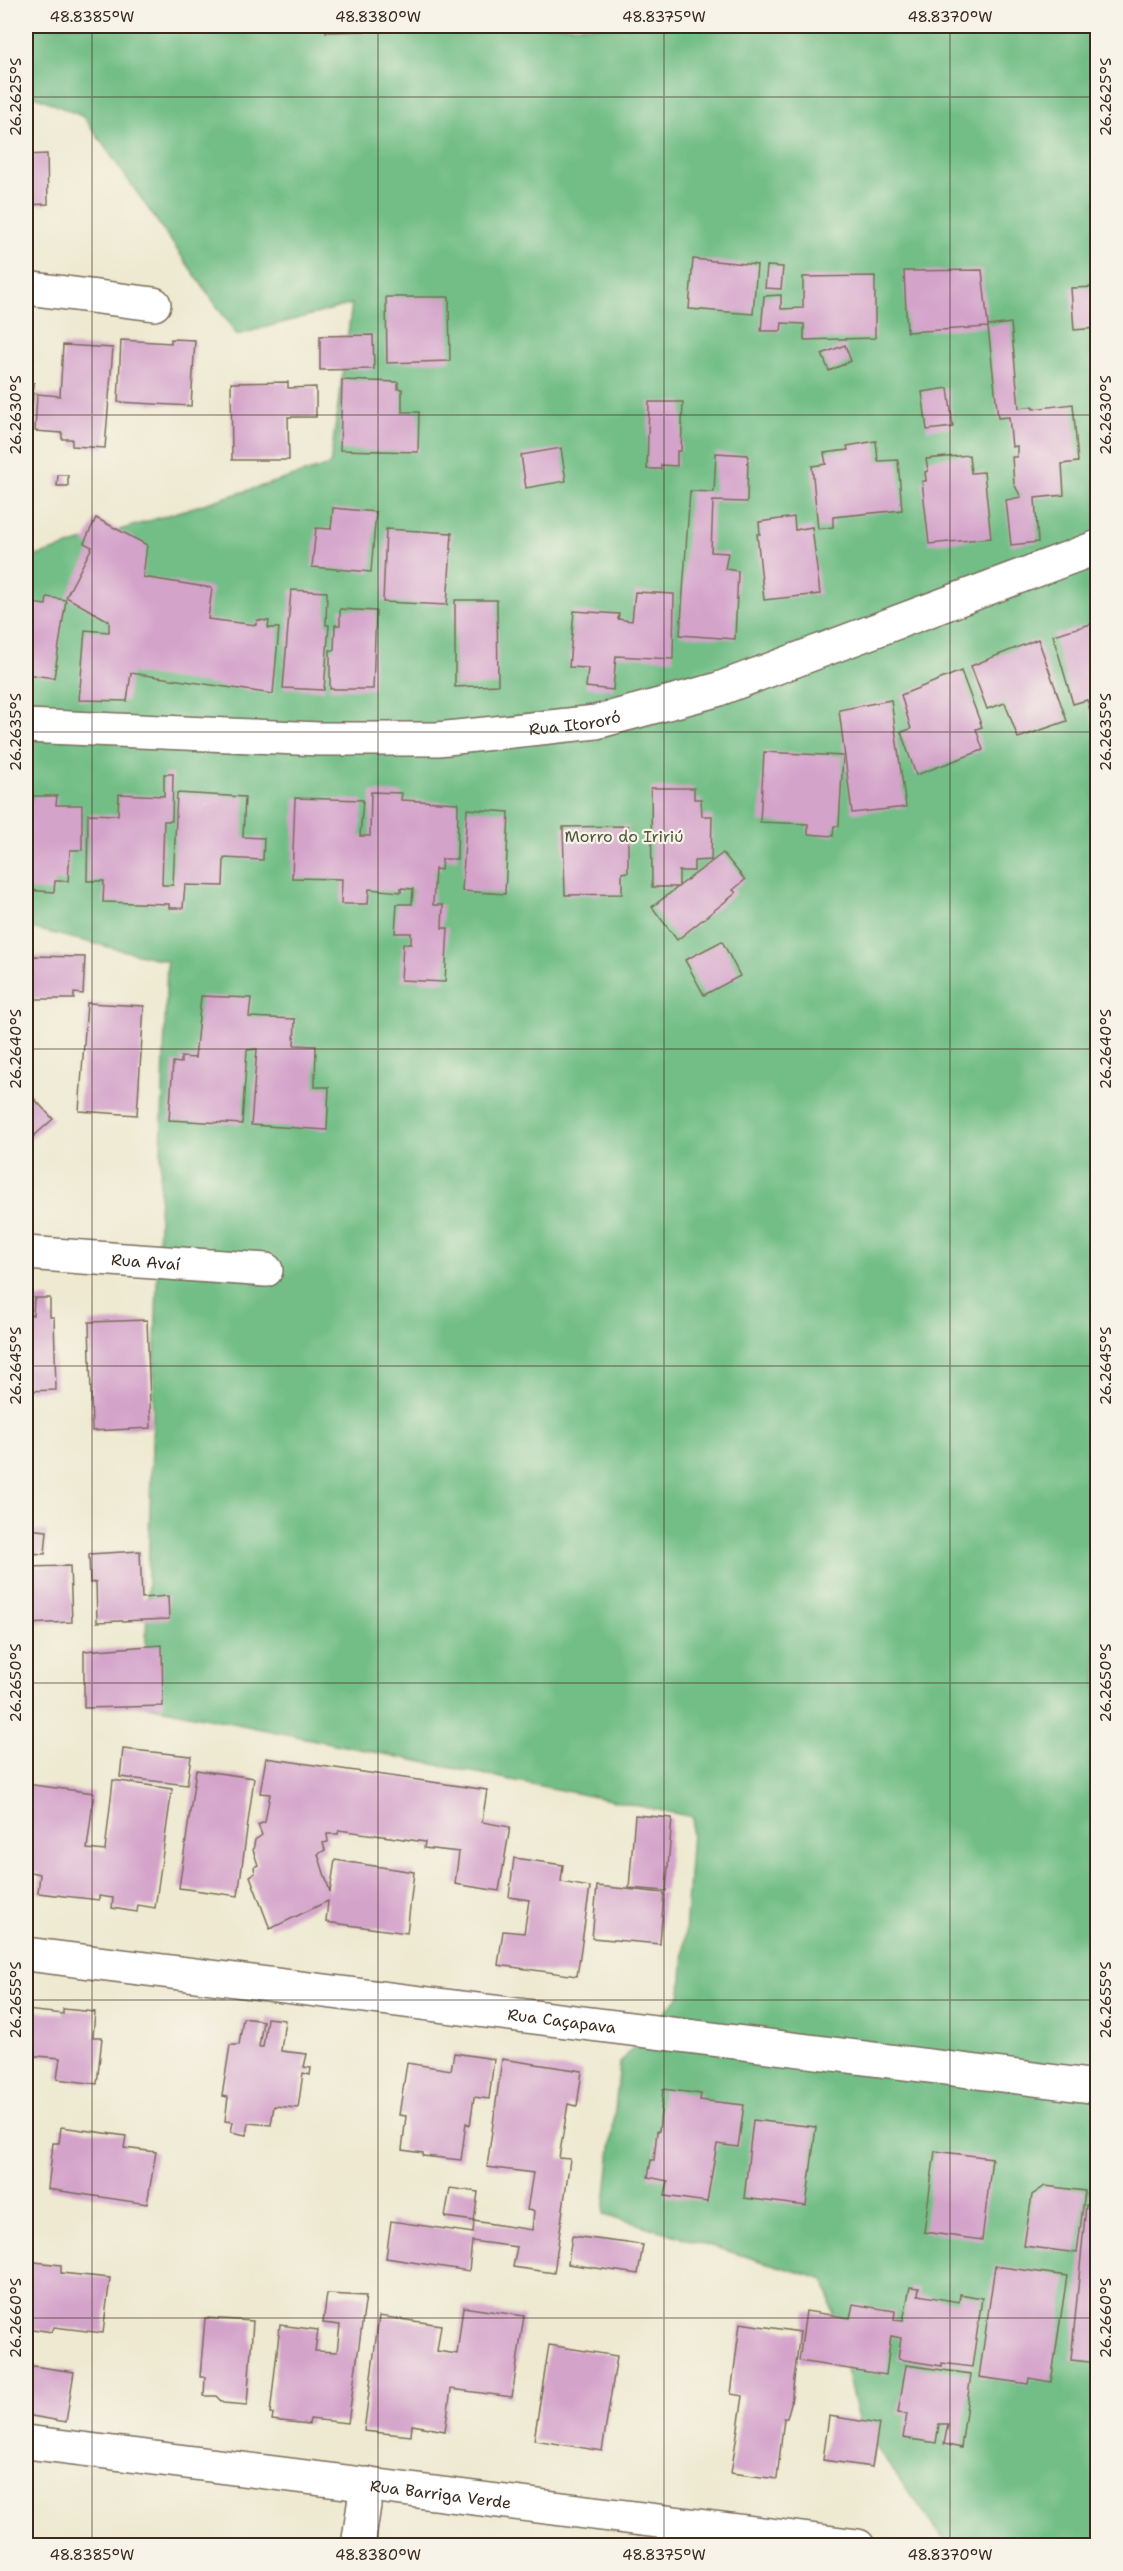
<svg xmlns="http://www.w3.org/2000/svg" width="1123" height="2571" font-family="'Shantell Sans',sans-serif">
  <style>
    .forest { fill: #72be86; stroke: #567452; stroke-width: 1.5 }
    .building { fill: #d4a3ca }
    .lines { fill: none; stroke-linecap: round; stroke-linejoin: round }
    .street-casing { stroke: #7a6d5c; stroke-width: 36 }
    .street { stroke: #fff; stroke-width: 33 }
    .ticks { fill: none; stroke: #3b2a1e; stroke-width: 1.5; stroke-opacity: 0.45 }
    .labels { text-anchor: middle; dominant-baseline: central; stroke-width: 4.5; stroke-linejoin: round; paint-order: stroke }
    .street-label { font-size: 16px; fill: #3b2a1e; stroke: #f7f3e8 }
    .park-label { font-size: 16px; fill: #50573e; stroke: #f7f3e8 }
    .neatline { fill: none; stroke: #3b2a1e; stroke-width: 2 }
    .ticks-label { font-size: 15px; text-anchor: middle; fill: #3b2a1e }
  </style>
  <rect width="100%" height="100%" fill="#f7f3e8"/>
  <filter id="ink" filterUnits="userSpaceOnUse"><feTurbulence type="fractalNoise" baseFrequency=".0167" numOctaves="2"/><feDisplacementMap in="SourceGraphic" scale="12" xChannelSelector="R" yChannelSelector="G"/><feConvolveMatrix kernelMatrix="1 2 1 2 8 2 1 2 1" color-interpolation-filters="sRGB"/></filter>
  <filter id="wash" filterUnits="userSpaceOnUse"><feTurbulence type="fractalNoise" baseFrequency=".008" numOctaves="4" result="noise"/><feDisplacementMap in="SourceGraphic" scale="24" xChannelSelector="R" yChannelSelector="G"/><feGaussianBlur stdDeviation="1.35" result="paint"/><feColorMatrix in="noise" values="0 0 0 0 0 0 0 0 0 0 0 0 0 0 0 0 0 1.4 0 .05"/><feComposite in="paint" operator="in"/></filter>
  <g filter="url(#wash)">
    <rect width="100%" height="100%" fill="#eee9d0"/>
    <path class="forest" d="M26,26H1097V2545H948L859,2424L825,2280L604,2214L620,2063L681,1994L693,1817L144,1705L167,961L26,927V559L330,465L352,304L237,335L84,117L28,93Z"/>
    <g id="blocks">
      <g class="building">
        <path d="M326,26H368V31L326,32Z"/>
        <path d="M47,154L48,204L26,205V155Z"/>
        <path d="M693,259L757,265L753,314L689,309Z"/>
        <path d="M767,266L783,267L781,289L765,288Z"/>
        <path d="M982,270L988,326L1011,323L1019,408L1033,406V409L1073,404L1078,462L1062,464L1064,495L1035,498L1038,542L1011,545L1006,500L1021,497L1014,484L1012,457H1017V446L1012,447L1009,417L998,418L988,327L907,332L904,271Z"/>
        <path d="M875,276V338L804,340V324L782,323L781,331H761L764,296L781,295V309L803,308V277Z"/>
        <path d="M1098,287V328L1074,330L1071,288Z"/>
        <path d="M386,297H449L450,361L387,363Z"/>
        <path d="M373,335L374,369L320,370V336Z"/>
        <path d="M171,339L195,340L191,406L118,402L121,340L171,343Z"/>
        <path d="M63,345L113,348L105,448L72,446V439H62V433L35,431L37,394L60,396Z"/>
        <path d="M845,345L851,361L829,371L822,354Z"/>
        <path d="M1098,355V409H1095L1091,356Z"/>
        <path d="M342,380L398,382V389H402V412H419L418,452L340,450Z"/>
        <path d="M26,382L34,383L31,418L26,417Z"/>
        <path d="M288,382V388L316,387V417H288L289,460H232L231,383Z"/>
        <path d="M948,388L953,427L927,430L922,392Z"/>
        <path d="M649,402H683L681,451H677V466L661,465V469H647Z"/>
        <path d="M876,441L878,461L898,460L902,510L833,517V527L818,529L812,466L826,464L824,453L848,450L847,446Z"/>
        <path d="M561,448L566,481L526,488L521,455Z"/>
        <path d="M716,453L748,455L747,502L713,501L711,552L728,553L725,569L738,571L735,639L680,635L690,491L714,492Z"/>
        <path d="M969,455L971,473L984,472L991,538L929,544L922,481H926L925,472L928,471L926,459Z"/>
        <path d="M58,475H68V486H57Z"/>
        <path d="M333,508L376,512L371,572L312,567L316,528L331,529Z"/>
        <path d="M794,517L795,530L812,527L820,594L764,600L757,534H760L759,522Z"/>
        <path d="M96,518L147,545L143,577L212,588L208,619L256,625L257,620L269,621L268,628H279L273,694L131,673L127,701L79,700L85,630L109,632V621L66,597L92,547L84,543Z"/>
        <path d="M386,529L452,533L447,605L383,602Z"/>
        <path d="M291,590L327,592L326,625H329L324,690L283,688Z"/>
        <path d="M635,592L674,594L673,659L616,656L613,690L586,687L588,668L569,667L574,611L619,614L618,619L632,621Z"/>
        <path d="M47,597L66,600L54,678L26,674V602L46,605Z"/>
        <path d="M455,600H497L498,685L455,687Z"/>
        <path d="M340,609L376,611L373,689H330V650H334L335,625H340Z"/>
        <path d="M1098,622V727H1095L1087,700L1073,704L1053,635Z"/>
        <path d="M1038,639L1067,721L1018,738L1005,703L987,709L971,666Z"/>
        <path d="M961,671L982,727L976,729L983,750L916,775L901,732L911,729L901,695Z"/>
        <path d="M891,700L906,807L852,813L839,710Z"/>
        <path d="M764,752L843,756L839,826H834L833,836L808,834V824L760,822Z"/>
        <path d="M164,774H173L172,821H164L162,885H173L177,793L245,797L243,837L264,838L263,860L224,858L223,886L185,885L183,908H169V904L103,902L104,881H87L88,814L118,815L119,794L164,796Z"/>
        <path d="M651,788H694V799H701L702,816H712L711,860L694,861V871H679V886L723,853L745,880L733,890L736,893L677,940L652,907L678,887H652Z"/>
        <path d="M371,792L402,793L401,800L458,803L457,859H442L441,870L435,869L433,905H443L442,928H448L445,982L401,980L403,944H411V933H395L397,904H412L413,889L401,888V892L369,889L368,904H341L342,879L292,878L295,798L363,800L360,836H370Z"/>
        <path d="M33,796H57L56,805H82V850H70L68,881H55L54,892L26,890V800H33Z"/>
        <path d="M467,809L509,812L505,894L462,891Z"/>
        <path d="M628,826V872L622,873V894L565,895L563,827Z"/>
        <path d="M722,941L740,976L704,995L685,960Z"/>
        <path d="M26,956L85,957L83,994L74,993V999H26Z"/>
        <path d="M201,996L251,998L249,1017L295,1019L294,1045L316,1046L315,1087H329L327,1130L251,1125L257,1049L247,1050L242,1124L169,1120L173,1062L181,1063V1057L195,1058Z"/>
        <path d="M87,1003L144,1006L137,1115L79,1111Z"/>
        <path d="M26,1090L53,1119L26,1143Z"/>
        <path d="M34,1298H50V1317H54L56,1390L26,1391V1315H33Z"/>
        <path d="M147,1320L151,1428L92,1431L89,1322Z"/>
        <path d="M26,1529L47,1531L45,1554L26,1553Z"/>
        <path d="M140,1551L142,1598L168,1596L169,1619L97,1622L96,1582L90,1583L89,1554Z"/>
        <path d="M70,1566L72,1622L26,1624V1567Z"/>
        <path d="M162,1645L163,1706L84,1708V1651Z"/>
        <path d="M123,1749L191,1756L187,1785L120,1777Z"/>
        <path d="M266,1758L487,1790L482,1822L510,1827L499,1891L455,1884L459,1852L424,1848L425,1842L339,1830L338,1834H327L328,1842L323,1843L325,1850L318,1854L330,1892L335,1860L414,1872L407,1933L326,1922L328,1901L270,1929L250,1876L255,1873L254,1867L258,1865L253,1850L255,1840L262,1835L258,1825L265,1822L270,1794L260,1793Z"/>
        <path d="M196,1770L254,1778L238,1896L179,1888Z"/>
        <path d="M113,1780L172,1789L155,1908L138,1905L137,1912L112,1908L113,1898L99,1896V1900L38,1893L40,1874L26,1871L30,1824L26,1823V1784L94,1793L87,1849L105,1851Z"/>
        <path d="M635,1815L672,1818L666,1891L629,1888Z"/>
        <path d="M514,1858L563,1865L561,1882L590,1887L577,1976L498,1965L503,1931L524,1933L529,1900L509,1897Z"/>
        <path d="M597,1886L664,1893L660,1944L592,1938Z"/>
        <path d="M63,2009L95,2012L93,2037H102L97,2084L57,2079L60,2058L26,2055V2010L63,2014Z"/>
        <path d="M243,2018L263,2021L259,2047H263L267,2018L285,2020L281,2051L307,2054L304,2067L311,2068L310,2075L303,2073L298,2108L274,2106L271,2125L248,2123L246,2135L231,2132L233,2122L225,2121L228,2097L222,2096L230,2045H239Z"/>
        <path d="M454,2053L494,2059L489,2099L474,2097L470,2125L466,2123L461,2160L423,2156V2153L402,2150L406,2116L399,2115L407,2063L451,2070Z"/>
        <path d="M502,2059L582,2071L577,2106L568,2104L559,2158L570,2159L554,2273L513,2267L517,2247L472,2241L469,2271L386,2258L391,2221L473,2233L474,2221L445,2217L450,2188L478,2192L474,2221L532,2230L534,2211L527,2210L533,2173L487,2167Z"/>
        <path d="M663,2089L701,2094L700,2100L744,2105L738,2147L717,2144L707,2202L665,2196L668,2181L648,2177L651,2160H654L657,2131H659Z"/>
        <path d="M753,2120L816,2127L806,2206L744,2198Z"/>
        <path d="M61,2127L126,2136L124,2148L156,2152L147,2204L48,2189L53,2143H59Z"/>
        <path d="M935,2151L992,2158L982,2240L924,2232Z"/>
        <path d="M1045,2186L1085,2191L1077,2253L1024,2246L1032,2195Z"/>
        <path d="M1086,2205L1098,2206V2363L1071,2360Z"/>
        <path d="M572,2236L643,2245L638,2274L568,2264Z"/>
        <path d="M26,2261L61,2265V2273L110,2278L103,2333L54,2327L52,2332L26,2328Z"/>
        <path d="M995,2266L1067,2276L1051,2382L1029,2378L1028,2384L979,2377Z"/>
        <path d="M910,2287L919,2288L918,2295L959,2302L960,2294L982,2298L972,2367L942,2363V2366L898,2359L901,2338L891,2336L886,2375L799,2361L806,2311L850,2318L853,2304L895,2311L894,2320L903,2321Z"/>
        <path d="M327,2294L366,2296L348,2423L310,2419L309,2424L272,2420L273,2414H270L280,2325L318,2330L315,2351L337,2352L340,2325L323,2323Z"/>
        <path d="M463,2307L524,2316L512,2397L451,2389L445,2431L412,2425L411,2436L364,2431L379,2316L441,2325L437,2351L457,2354Z"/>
        <path d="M205,2318L253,2321L247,2405L223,2403L216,2396H204L205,2377H200Z"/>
        <path d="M740,2323L800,2332L791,2403L787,2418H784L777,2479L731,2473L743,2396L731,2394Z"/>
        <path d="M549,2345L617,2356L602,2451L534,2440Z"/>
        <path d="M26,2365L74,2372L66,2422L26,2415Z"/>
        <path d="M906,2365L971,2374L961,2448L944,2444L948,2424H939L936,2443L903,2438L907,2414L898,2413Z"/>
        <path d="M829,2416L879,2424L872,2467L823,2460Z"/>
      </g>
    </g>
  </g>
  <g filter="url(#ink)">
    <use href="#blocks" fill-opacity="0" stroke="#7a6d5c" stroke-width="1.5"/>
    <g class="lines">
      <g class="street-casing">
        <g id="street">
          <path d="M26,288L154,304"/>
          <path id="s1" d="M26,726L319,739H438L596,722L716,690L1098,547"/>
          <path id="s2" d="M26,1253L266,1270"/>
          <path id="s3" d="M26,1954L1098,2087"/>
          <path id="s4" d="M26,2442L858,2546"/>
          <path d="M358,2546L367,2484"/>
        </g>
      </g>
      <use href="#street" class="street"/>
    </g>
  </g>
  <path class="ticks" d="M92,26V2546M378,26V2546M664,26V2546M950,26V2546M26,97H1098M26,415H1098M26,732H1098M26,1049H1098M26,1366H1098M26,1683H1098M26,2000H1098M26,2318H1098"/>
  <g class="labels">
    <g class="street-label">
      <text stroke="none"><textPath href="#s1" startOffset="550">Rua Itororó</textPath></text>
      <text stroke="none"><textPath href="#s2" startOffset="120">Rua Avaí</textPath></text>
      <text stroke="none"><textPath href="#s3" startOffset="540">Rua Caçapava</textPath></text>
      <text stroke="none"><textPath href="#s4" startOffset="418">Rua Barriga Verde</textPath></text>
    </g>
    <g class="park-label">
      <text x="624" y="836">Morro do Iririú</text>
    </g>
  </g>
  <rect width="1123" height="2571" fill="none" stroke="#f7f3e8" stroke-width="66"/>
  <rect x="33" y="33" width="1057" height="2505" class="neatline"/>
  <g class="ticks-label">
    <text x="92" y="22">48.8385°W</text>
    <text x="378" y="22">48.8380°W</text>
    <text x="664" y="22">48.8375°W</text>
    <text x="950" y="22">48.8370°W</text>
    <text transform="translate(16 97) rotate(-90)" y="5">26.2625°S</text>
    <text transform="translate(1106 97) rotate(-90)" y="5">26.2625°S</text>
    <text transform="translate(16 415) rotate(-90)" y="5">26.2630°S</text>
    <text transform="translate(1106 415) rotate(-90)" y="5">26.2630°S</text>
    <text transform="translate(16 732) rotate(-90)" y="5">26.2635°S</text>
    <text transform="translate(1106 732) rotate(-90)" y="5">26.2635°S</text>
    <text transform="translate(16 1049) rotate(-90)" y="5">26.2640°S</text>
    <text transform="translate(1106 1049) rotate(-90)" y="5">26.2640°S</text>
    <text transform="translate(16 1366) rotate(-90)" y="5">26.2645°S</text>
    <text transform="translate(1106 1366) rotate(-90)" y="5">26.2645°S</text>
    <text transform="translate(16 1683) rotate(-90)" y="5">26.2650°S</text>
    <text transform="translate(1106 1683) rotate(-90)" y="5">26.2650°S</text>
    <text transform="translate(16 2000) rotate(-90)" y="5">26.2655°S</text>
    <text transform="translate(1106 2000) rotate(-90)" y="5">26.2655°S</text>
    <text transform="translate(16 2318) rotate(-90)" y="5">26.2660°S</text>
    <text transform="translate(1106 2318) rotate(-90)" y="5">26.2660°S</text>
    <text x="92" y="2560">48.8385°W</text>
    <text x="378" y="2560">48.8380°W</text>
    <text x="664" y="2560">48.8375°W</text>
    <text x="950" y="2560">48.8370°W</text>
  </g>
</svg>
